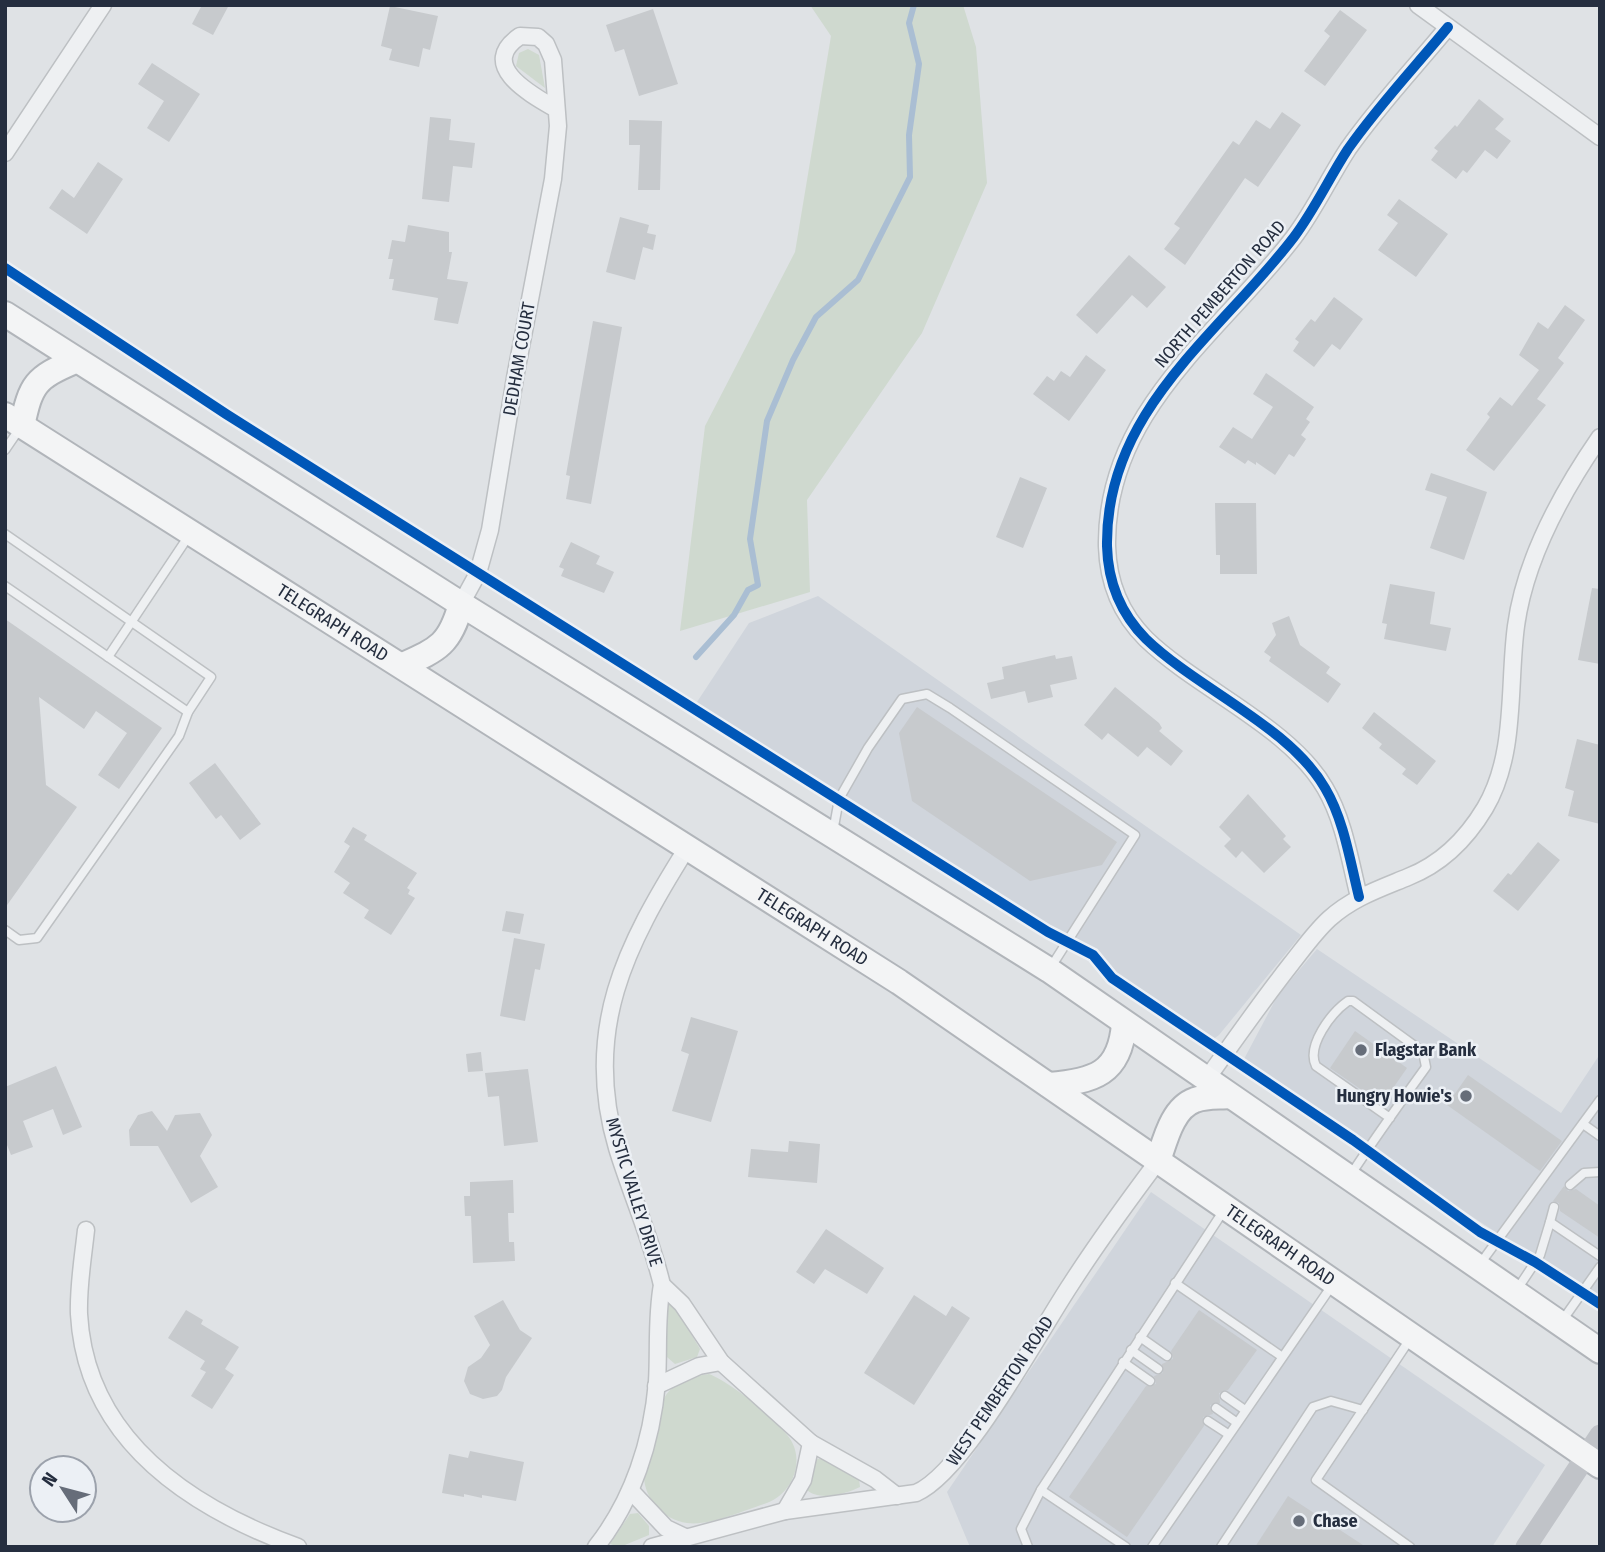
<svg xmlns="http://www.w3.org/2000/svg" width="1605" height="1552" font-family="'Fira Sans Condensed',sans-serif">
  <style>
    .built { fill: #d0d5dc }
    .green { fill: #cfd9cf }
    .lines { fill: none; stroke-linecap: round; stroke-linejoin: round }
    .stream { stroke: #aabed3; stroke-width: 6 }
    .building { fill: #c7cacd }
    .service-casing { stroke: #bdc0c3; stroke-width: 11 }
    .minor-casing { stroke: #bdc0c3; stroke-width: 19 }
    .trunk-casing { stroke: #b1b5ba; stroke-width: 28 }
    .service { stroke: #eef0f2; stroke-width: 8 }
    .minor { stroke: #eef0f2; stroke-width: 16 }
    .secondary { stroke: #c0c3c8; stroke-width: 21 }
    .trunk { stroke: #f3f4f5; stroke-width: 24 }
    .cycleway-casing { stroke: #ecf0f5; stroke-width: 15 }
    .cycleway { stroke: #0057b8; stroke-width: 10 }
    .poi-dot { fill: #666d79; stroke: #ecf0f5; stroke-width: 2.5 }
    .labels { text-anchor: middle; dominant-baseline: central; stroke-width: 5; stroke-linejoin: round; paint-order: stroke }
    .street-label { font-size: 18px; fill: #252e3f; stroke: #ecf0f5 }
    .poi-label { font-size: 18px; font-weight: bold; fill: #252e3f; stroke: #ecf0f5; text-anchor: start }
  </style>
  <rect width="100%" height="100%" fill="#dfe2e5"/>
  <g class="built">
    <path d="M818,596L1301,935L1219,1035L1211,1041L1112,974L1096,953L1044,926L695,705L749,623Z"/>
    <path d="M1317,949L1561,1113L1600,1054V1300L1419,1182L1243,1061L1278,995Z"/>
    <path d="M1151,1192L1545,1465L1492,1547H970L947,1492Z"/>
  </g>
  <g class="green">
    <path d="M810,5H963L976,47L987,183L922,333L807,500L810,592L680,631L705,426L795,252L831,36Z"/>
    <path d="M528,49L539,55L545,88L516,66L519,53Z"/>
    <path d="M671,1300L700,1349L697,1357L675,1364L667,1357L666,1302Z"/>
    <path d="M709,1374C730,1382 774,1417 788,1436C807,1460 792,1496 764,1504C742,1511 710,1526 687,1523C664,1520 644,1499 644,1476C644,1461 652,1443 655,1429C659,1415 660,1400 670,1390C681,1379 695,1376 709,1374Z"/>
    <path d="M821,1458L859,1479L860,1487C846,1494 818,1502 806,1489L815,1460Z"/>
    <path d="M638,1513L649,1526V1535L620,1547L610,1544L630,1514Z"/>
  </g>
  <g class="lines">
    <path class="stream" d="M696,657L734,615L748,590L758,585L750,539L767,421L793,360L816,317L858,280L910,177L909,135L919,64L909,23L914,5"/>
  </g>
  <g class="building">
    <path d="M202,5H229L213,35L192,24Z"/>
    <path d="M390,6L438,16L430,50L423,48L419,67L389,60L392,49L381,46Z"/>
    <path d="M653,9L678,84L639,96L624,49L615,52L606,25Z"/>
    <path d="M1340,10L1367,30L1325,86L1304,71L1330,36L1324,31Z"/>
    <path d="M152,63L200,94L169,142L147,128L164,101L138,84Z"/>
    <path d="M1479,99L1504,119L1495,129L1511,141L1497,159L1485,150L1467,173L1463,170L1456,179L1431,160L1438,151L1434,148L1455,125L1457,127Z"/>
    <path d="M1282,112L1301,125L1258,187L1245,178L1185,265L1164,249L1180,228L1174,224L1233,141L1239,145L1256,120L1270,129Z"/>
    <path d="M430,117L451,119L449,140L475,143L472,168L453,166L449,202L422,199Z"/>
    <path d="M629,120L662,121L660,190H638L640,145H629Z"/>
    <path d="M98,162L123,179L87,234L49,208L62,189L74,198Z"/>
    <path d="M1399,199L1448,234L1416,277L1378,250L1398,223L1387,215Z"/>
    <path d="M620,217L649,225L647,233L656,235L653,250L643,247L635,280L606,272Z"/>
    <path d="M408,225L449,232V252H452L447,279L468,282L458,324L434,320L438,298L392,290L394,279H389L393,259H388L392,240L405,242Z"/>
    <path d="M1129,255L1166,287L1147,308L1132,295L1097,334L1076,315Z"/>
    <path d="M1334,297L1363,319L1340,350L1332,344L1314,367L1293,351L1299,342L1295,339L1311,319L1315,322Z"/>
    <path d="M1565,305L1585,320L1558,358L1564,363L1537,399L1546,405L1494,471L1466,450L1490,417L1487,414L1500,397L1512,406L1539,370L1519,355L1538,322L1548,329Z"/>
    <path d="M593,321L622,327L591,504L566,499L570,476L566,475Z"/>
    <path d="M1086,355L1106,370L1069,421L1033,394L1047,376L1054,381L1061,371L1070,377Z"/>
    <path d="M1266,373L1314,407L1306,419L1310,422L1301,435L1306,439L1294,457L1289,454L1275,475L1256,462V465L1248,460L1245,464L1219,447L1233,427L1252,439L1273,407L1253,394Z"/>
    <path d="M1431,473L1487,492L1464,560L1430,548L1447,497L1425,490Z"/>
    <path d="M1020,477L1047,488L1023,548L996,537Z"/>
    <path d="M1215,503H1256L1257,574H1220V555H1216Z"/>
    <path d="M571,542L600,556L596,564L614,572L604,593L561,576L564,569L559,567Z"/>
    <path d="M1390,584L1435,592L1430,624L1451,628L1446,651L1384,639L1387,624L1382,623Z"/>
    <path d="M1592,588L1600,589V664L1578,660Z"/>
    <path d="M1289,616L1300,645L1330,667L1326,673L1341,684L1328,703L1269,661L1271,657L1264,652L1276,635L1272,623Z"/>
    <path d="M5,619L162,728L119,789L98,775L127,733L96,711L84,729L39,697L46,785L77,807L5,908Z"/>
    <path d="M1055,655L1056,659L1072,656L1077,679L1050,685L1053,697L1028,703L1025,691L991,699L987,683L1004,679L1002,667Z"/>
    <path d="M1115,687L1159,723L1162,728L1159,731L1183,751L1171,766L1147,747L1138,757L1108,733L1102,740L1084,725Z"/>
    <path d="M917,707L1117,842L1102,865L1030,881L912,801L899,733Z"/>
    <path d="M1374,712L1436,761L1417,785L1402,774L1406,769L1379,748L1382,744L1362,728Z"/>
    <path d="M1577,739L1600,745V824L1568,816L1574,791L1565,788Z"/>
    <path d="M215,763L261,824L240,840L221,815L216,819L189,783Z"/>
    <path d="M1248,794L1286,836L1283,839L1291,847L1264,873L1242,851L1236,858L1224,846L1231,839L1219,827Z"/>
    <path d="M353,827L367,835L364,840L417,873L407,888L410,890L408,894L415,898L391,935L364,918L369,910L343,893L350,883L334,872L350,846L344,842Z"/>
    <path d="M1538,842L1560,860L1518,911L1493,891L1508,873L1511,875Z"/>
    <path d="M506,911L524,914L520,934L502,931Z"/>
    <path d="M514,938L545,944L540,970L535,969L525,1021L500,1016Z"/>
    <path d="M691,1017L738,1031L711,1122L672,1111L689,1054L681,1051Z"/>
    <path d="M1355,1031L1407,1068L1382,1104L1330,1068Z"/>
    <path d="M481,1052L483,1071L468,1072L466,1054Z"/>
    <path d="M56,1066L82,1127L63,1135L53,1109L23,1121L33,1147L11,1155L5,1140V1087Z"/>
    <path d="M528,1069L538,1142L504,1146L499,1096L488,1097L485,1073Z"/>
    <path d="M1468,1075L1562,1141L1540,1171L1447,1105Z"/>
    <path d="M152,1111L167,1131L175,1115L200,1113L212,1135L200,1156L218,1187L191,1203L158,1146H130L129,1130L138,1115Z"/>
    <path d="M789,1141L820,1144L817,1183L748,1177L751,1149L788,1152Z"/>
    <path d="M513,1180L514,1213H508L509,1242H514L515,1261L473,1263L471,1216H465L464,1196H470V1182Z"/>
    <path d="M1564,1186L1568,1191L1576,1189L1600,1206V1238L1560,1211L1559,1203L1553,1201Z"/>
    <path d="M826,1229L884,1268L867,1294L825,1269L814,1284L796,1272Z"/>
    <path d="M914,1295L946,1316L952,1306L970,1318L914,1405L864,1373Z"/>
    <path d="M503,1300L520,1330L532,1338L506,1377L502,1390L497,1396L483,1399L470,1394L464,1381L468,1367L481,1358L490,1345L474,1316Z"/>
    <path d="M186,1310L203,1320L201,1324L239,1347L225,1369L234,1375L212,1409L191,1396L206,1372L200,1369L205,1361L168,1338Z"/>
    <path d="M1199,1310L1257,1350L1228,1390L1219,1393L1220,1403L1210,1405L1213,1414L1203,1417L1204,1426L1127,1537L1069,1497L1146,1386L1156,1384L1154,1376L1163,1373L1162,1364L1173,1359L1171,1351Z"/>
    <path d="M470,1451L524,1462L516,1501L482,1495V1498L464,1494V1497L442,1493L449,1454L468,1458Z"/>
    <path d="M1288,1496L1366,1547H1255Z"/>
  </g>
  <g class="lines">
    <g class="service-casing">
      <g id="service">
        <path d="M5,450L20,428"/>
        <path d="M5,534L211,677L188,712L179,736L37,938L19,940L5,930"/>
        <path d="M5,586L188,712"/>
        <path d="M108,657L190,534"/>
        <path d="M833,832L839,799L868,748L902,699L927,694L950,708L1135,835L1051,967"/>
        <path d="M1583,1124L1600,1136"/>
        <path d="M1350,1176C1374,1139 1400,1103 1426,1067L1423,1052L1353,1001H1348C1331,1013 1306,1046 1316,1066L1390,1118"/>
        <path d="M1570,1185L1584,1173L1600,1172"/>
        <path d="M1550,1222L1554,1207"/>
        <path d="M1480,1264L1600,1100"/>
        <path d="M1175,1283L1281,1356"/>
        <path d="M1516,1291L1540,1255L1550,1222L1600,1256"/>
        <path d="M1562,1321L1600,1267"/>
        <path d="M1140,1337L1167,1356"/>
        <path d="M1410,1339L1316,1480L1410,1547"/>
        <path d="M1131,1350L1158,1369"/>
        <path d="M1123,1362L1150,1381"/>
        <path d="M1225,1396L1245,1410"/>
        <path d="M1216,1408L1236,1422"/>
        <path d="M1208,1421L1228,1434"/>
        <path d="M1041,1490L1126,1547"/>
        <path d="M1028,1547L1021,1529L1041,1490L1224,1210"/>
        <path d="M1152,1547L1333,1284"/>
        <path d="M1221,1547L1313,1407L1331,1401L1363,1410"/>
      </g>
    </g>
    <g class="minor-casing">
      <g id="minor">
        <path d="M1418,5L1600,137"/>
        <path d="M5,153L103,5"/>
        <path d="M461,604L478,573L490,530L515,378L553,179L558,126L553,60L546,44L538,37L520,36C477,65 530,94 556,109"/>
        <path d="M1359,897C1350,861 1344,820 1325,788C1290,727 1198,689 1146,639C1120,613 1108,583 1107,546C1105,410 1220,334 1294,237C1315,209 1329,178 1348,149C1378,106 1415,67 1448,27"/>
        <path d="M1206,1080C1234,1041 1261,1002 1291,964C1303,949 1314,933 1329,919C1352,898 1379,889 1408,877C1441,864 1467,838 1485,808C1517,754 1508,685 1516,626C1525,559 1562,492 1600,437"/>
        <path d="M86,1230C83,1258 78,1286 79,1314C86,1440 191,1508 298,1547"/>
        <path d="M662,1285L682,1304L721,1362L811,1443L803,1480L785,1511"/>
        <path d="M656,1386L699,1366L721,1362"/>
        <path d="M811,1443L875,1479L897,1496"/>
        <path d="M632,1492L666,1528L685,1537"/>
        <path d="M596,1547C633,1500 652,1441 657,1382C659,1350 656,1317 662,1285C651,1238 631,1194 617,1148C582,1030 626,945 687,848"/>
        <path d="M652,1547L785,1511L916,1493C964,1473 1039,1332 1071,1284C1098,1242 1128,1201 1158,1161"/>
      </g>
    </g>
    <g class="trunk-casing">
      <g id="trunk">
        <path d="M5,314L461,604L1049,970L1600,1351"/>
        <path id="s1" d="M5,415L899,982L1600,1466"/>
        <path d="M22,426C31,384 35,378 75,361"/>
        <path d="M403,665C439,649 450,644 461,604"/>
        <path d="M1049,1085C1094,1081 1120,1074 1124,1024"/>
        <path d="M1158,1161C1165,1141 1172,1108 1195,1100C1205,1096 1219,1097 1229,1096"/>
      </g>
    </g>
    <use href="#service" class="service"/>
    <use href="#minor" class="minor"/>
    <path class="secondary" d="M1526,1547L1600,1435"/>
    <use href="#trunk" class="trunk"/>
    <g class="cycleway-casing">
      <g id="cycleway">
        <path d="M5,268L226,414L1048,932L1093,955L1112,978L1353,1140L1480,1232L1535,1262L1600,1304"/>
        <path d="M1359,897C1350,861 1344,820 1325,788C1290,727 1198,689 1146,639C1120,613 1108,583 1107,546C1105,410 1220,334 1294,237C1315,209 1329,178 1348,149C1378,106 1415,67 1448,27"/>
      </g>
    </g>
    <use href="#cycleway" class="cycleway"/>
  </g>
  <g class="poi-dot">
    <circle cx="1361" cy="1050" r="7"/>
    <circle cx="1466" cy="1096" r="7"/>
    <circle cx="1299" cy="1521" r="7"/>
  </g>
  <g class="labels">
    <g class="street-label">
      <text transform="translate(1220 294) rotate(-49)">NORTH PEMBERTON ROAD</text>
      <text transform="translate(519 359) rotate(-80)">DEDHAM COURT</text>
      <text stroke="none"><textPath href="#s1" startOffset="388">TELEGRAPH ROAD</textPath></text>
      <text stroke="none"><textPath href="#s1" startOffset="956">TELEGRAPH ROAD</textPath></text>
      <text transform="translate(634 1192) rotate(73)">MYSTIC VALLEY DRIVE</text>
      <text stroke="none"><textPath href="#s1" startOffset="1522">TELEGRAPH ROAD</textPath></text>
      <text transform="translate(1000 1391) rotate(-56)">WEST PEMBERTON ROAD</text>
    </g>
    <g class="poi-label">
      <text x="1375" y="1050">Flagstar Bank</text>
      <text x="1452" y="1096" text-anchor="end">Hungry Howie's</text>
      <text x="1313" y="1521">Chase</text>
    </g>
  </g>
  <rect width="1605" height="1552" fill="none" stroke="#252e3f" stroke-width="14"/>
  <g transform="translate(63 1489) rotate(306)"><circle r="33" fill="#ecf0f5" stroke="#9ca2ac" stroke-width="2"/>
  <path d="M0-5L12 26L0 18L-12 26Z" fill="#666d79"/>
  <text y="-10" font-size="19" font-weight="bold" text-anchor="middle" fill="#252e3f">N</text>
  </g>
</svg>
